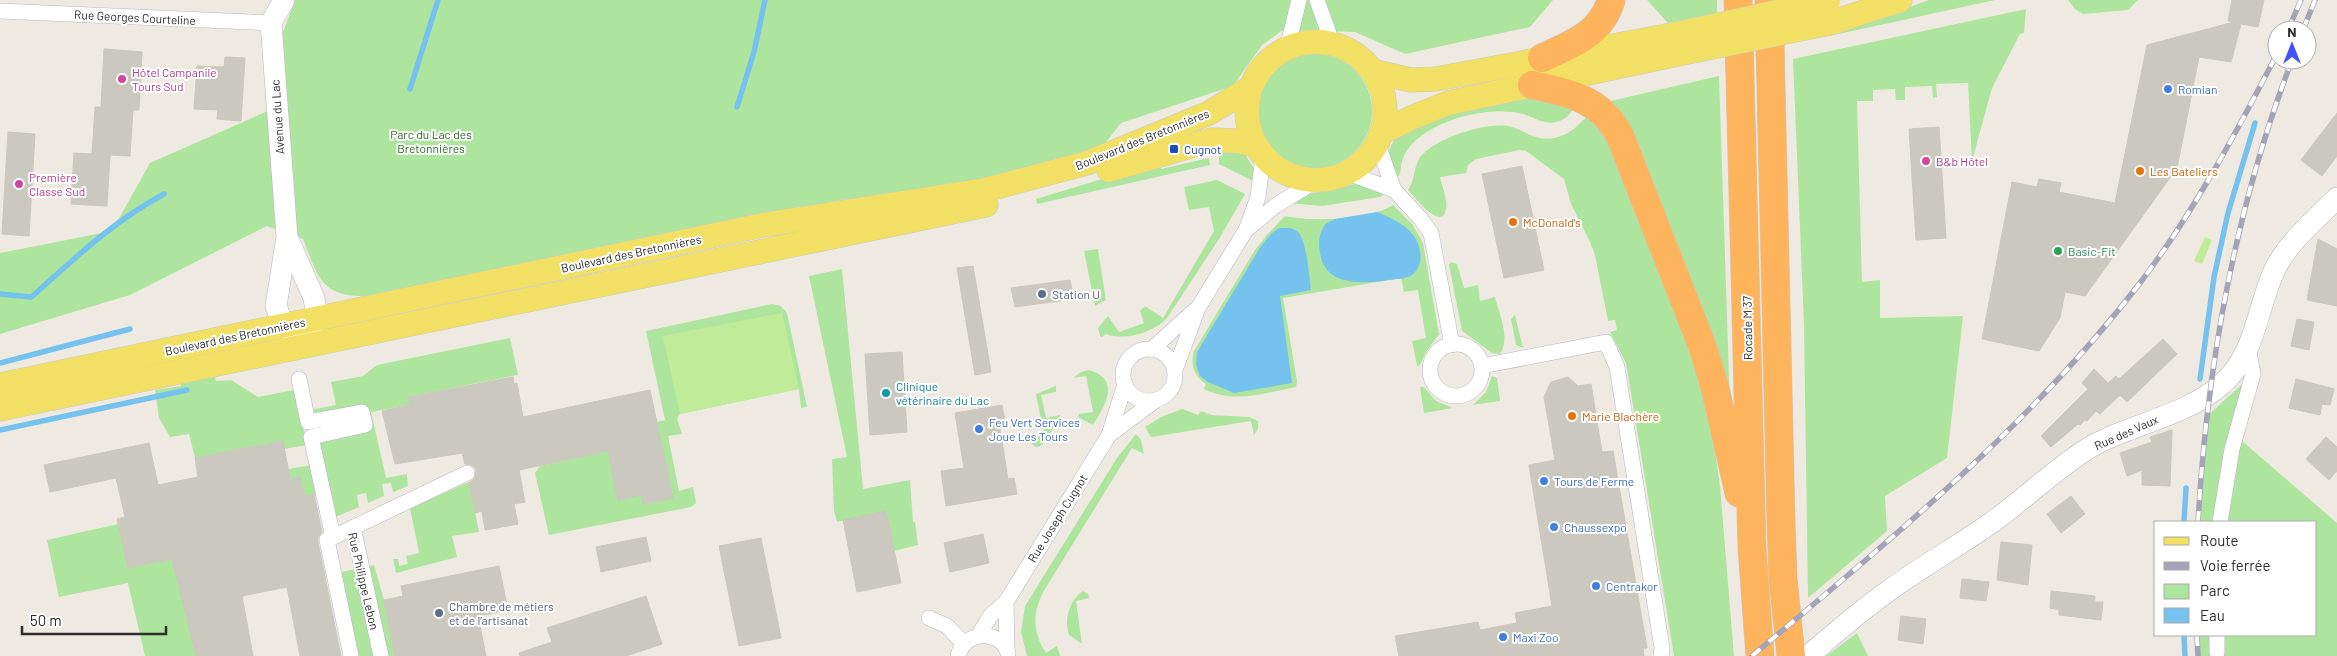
<svg xmlns="http://www.w3.org/2000/svg" width="2337" height="656" font-family="Barlow,sans-serif">
  <style>
    .green { fill: #aee59e }
    .pitch { fill: #c0ec9a }
    .water { fill: #75c2ef }
    .lines { fill: none; stroke-linecap: round; stroke-linejoin: round }
    .stream { stroke: #75c2ef; stroke-width: 5.5 }
    .building { fill: #cbc8bf; stroke: #cbc7ba }
    .street-casing { stroke: #b4b5c1; stroke-width: 16 }
    .secondary-casing { stroke: #b4b5c1; stroke-width: 22 }
    .primary-casing { stroke: #c9c9c9; stroke-width: 25 }
    .highway-casing { stroke: #c9c9c9; stroke-width: 29 }
    .street { stroke: #fff; stroke-width: 15 }
    .secondary { stroke: #fff; stroke-width: 21 }
    .primary { stroke: #f1e063; stroke-width: 24 }
    .highway { stroke: #feb45c; stroke-width: 28 }
    .rail-casing { stroke: #a3a4b8; stroke-width: 5.5 }
    .rail { stroke: #fff; stroke-width: 4; stroke-dasharray: 11; stroke-linecap: butt }
    .primary-bridge-casing { stroke: #c9c9c9; stroke-width: 25; stroke-linecap: butt }
    .primary-bridge { stroke: #f1e063; stroke-width: 24 }
    .hotel-dot { fill: #d1479c; stroke: #fff; stroke-width: 2 }
    .shop-dot { fill: #3f7fe0; stroke: #fff; stroke-width: 2 }
    .transit-dot { fill: #1a4fb4; stroke: #fff; stroke-width: 2 }
    .food-dot { fill: #e8710a; stroke: #fff; stroke-width: 2 }
    .leisure-dot { fill: #2e9e5b; stroke: #fff; stroke-width: 2 }
    .service-dot { fill: #5c6f8a; stroke: #fff; stroke-width: 2 }
    .culture-dot { fill: #0f9aa8; stroke: #fff; stroke-width: 2 }
    .labels { text-anchor: middle; dominant-baseline: central; stroke-width: 4; stroke-linejoin: round; paint-order: stroke }
    .street-label { font-size: 12px; fill: #2e2e2e; stroke: #fff }
    .hotel-label { font-size: 12px; fill: #b23c85; stroke: #fff; text-anchor: start }
    .shop-label { font-size: 12px; fill: #366cbe; stroke: #fff; text-anchor: start }
    .park-label { font-size: 12px; fill: #236d1b; stroke: #fff }
    .transit-label { font-size: 12px; fill: #164399; stroke: #fff; text-anchor: start }
    .food-label { font-size: 12px; fill: #c56008; stroke: #fff; text-anchor: start }
    .leisure-label { font-size: 12px; fill: #27864d; stroke: #fff; text-anchor: start }
    .service-label { font-size: 12px; fill: #4e5e75; stroke: #fff; text-anchor: start }
    .culture-label { font-size: 12px; fill: #0d838f; stroke: #fff; text-anchor: start }
  </style>
  <rect width="100%" height="100%" fill="#efeae1"/>
  <g class="green">
    <path d="M295,0H1553L1530,27L1405,54L1355,32L1283,30L1262,45L1233,86L1121,123L1103,146L1028,174L899,194L842,200L754,217L371,296C322,298 319,280 303,239L267,226L130,295L0,334V253L112,231L150,163L286,103L280,40Z"/>
    <path d="M1647,0H1717V13L1668,23Z"/>
    <path d="M1929,0H1995L1834,35Z"/>
    <path d="M2068,0H2138L2128,10L2083,14L2075,9Z"/>
    <path d="M2026,9L2024,33L2020,34L1992,88L1972,161L1968,83L1936,84L1937,97L1933,98L1932,86L1905,87V100H1896L1895,89L1873,90V101H1857L1862,282L1880,280V318L1963,316L1947,458L1885,496L1887,531L1808,598L1804,325L1793,59Z"/>
    <circle cx="1315" cy="111" r="57"/>
    <path d="M1719,76L1730,406L1606,102Z"/>
    <path d="M1544,95L1578,102C1572,111 1567,120 1556,122C1544,125 1533,117 1523,114C1493,107 1452,116 1427,132C1416,139 1406,148 1402,161C1400,167 1402,173 1397,178L1388,152L1396,136L1416,122L1519,99Z"/>
    <path d="M1591,111L1603,119L1689,338L1711,423L1720,486L1734,656H1674L1626,363L1610,332L1617,330L1615,320L1608,321L1595,255L1590,242L1571,204L1564,179L1526,151L1520,150L1476,159L1468,165L1466,173L1440,177C1442,186 1448,200 1446,209C1442,233 1413,195 1408,190C1416,179 1413,164 1422,155C1439,137 1484,123 1508,126C1519,128 1526,134 1536,137C1560,144 1578,128 1591,111Z"/>
    <path d="M1219,145L1245,154L1253,167L1255,182L1219,164Z"/>
    <path d="M1209,158L1210,165L1037,204L1036,199L1158,162L1161,169Z"/>
    <path d="M1217,180L1245,194L1219,239L1167,318C1153,333 1125,341 1106,334L1102,337L1100,336L1098,328L1108,316L1119,332L1144,323L1140,311L1145,306L1163,318L1214,231L1209,207L1189,210L1184,187Z"/>
    <path d="M1358,183L1376,189L1383,195L1380,197L1322,206L1290,203L1311,193L1330,191Z"/>
    <path d="M1393,205L1412,224L1423,243L1439,334L1426,352L1420,365L1417,366L1412,341L1426,338L1418,290L1404,292L1401,278L1283,298L1297,381L1296,387C1264,393 1234,404 1204,389L1206,384C1194,376 1190,365 1194,351L1255,250L1267,235L1285,216C1313,222 1369,220 1393,205Z"/>
    <path d="M1098,249L1106,300L1095,306L1084,251Z"/>
    <path d="M1451,262L1457,264L1464,288L1478,285L1480,301L1495,297C1499,314 1511,338 1500,354L1492,353L1462,331L1449,265Z"/>
    <path d="M842,269L863,489L910,480L913,522H915L918,545L894,551L886,511L837,522L834,511L832,459L847,457L809,276Z"/>
    <path d="M772,304L781,306L787,313L807,407L801,408L799,389L680,414L677,419L682,434L668,436L679,491L693,487L696,503L691,507L549,535L535,473L540,466L608,451L619,500L641,495L644,504L673,498L657,422L665,420L646,331Z"/>
    <path d="M1515,315L1523,348L1516,345L1511,319Z"/>
    <path d="M510,338L518,375L408,397L410,405L371,412L386,478L407,474L408,486L393,492L391,483L382,484L384,496L368,503L366,493L357,495L359,507L333,518L317,437L368,427L312,419L310,410L336,405L331,382L363,376L377,365Z"/>
    <path d="M2261,367L2242,441L2337,523V656H2198V635H2316V522H2199L2205,418Z"/>
    <path d="M1089,370C1121,379 1106,405 1093,425L1078,417L1079,414L1093,412L1086,376L1073,378L1081,372Z"/>
    <path d="M214,371L216,381L231,380L258,397L294,390L307,445L284,449L282,441L195,458L189,434L170,437L159,418L155,390L181,386L180,378Z"/>
    <path d="M1492,376L1497,378L1500,401L1473,405L1486,392Z"/>
    <path d="M1056,386V392L1041,395L1046,418L1060,415V419L1041,446L1036,447L1031,443L1030,437L1044,434L1036,394Z"/>
    <path d="M1420,387H1424L1436,401L1453,408L1424,413Z"/>
    <path d="M1182,409L1198,415L1201,411L1212,415L1249,417L1258,421V429L1254,435L1251,421L1151,437L1145,427L1161,417Z"/>
    <path d="M1136,434L1141,440L1144,454L1132,448L1045,589C1032,611 1032,631 1046,653L1057,646L1060,656H1027L1021,632L1025,606L1117,458Z"/>
    <path d="M311,465L316,494L304,496L300,477L282,480L288,469Z"/>
    <path d="M469,482L479,532L452,536L457,557L396,573L393,559H398L399,566L408,564L406,556L419,553L410,508Z"/>
    <path d="M118,524L128,568L172,559L184,602L196,656H145L128,583L59,597L47,540Z"/>
    <path d="M374,565L384,600L395,656H355L337,573Z"/>
    <path d="M1083,591L1088,594L1089,598L1076,601L1082,644L1069,635C1064,619 1069,601 1083,591Z"/>
    <path d="M1857,633L1868,656H1826Z"/>
  </g>
  <g class="pitch">
    <path d="M2205,237L2212,240L2202,264L2194,261Z"/>
    <path d="M782,313L799,389L680,414L663,336Z"/>
  </g>
  <g class="water">
    <path d="M1377,212C1394,219 1414,228 1419,247C1422,257 1421,268 1412,275C1406,279 1396,279 1389,280C1363,284 1325,287 1320,253C1318,242 1319,234 1325,224L1335,219Z"/>
    <path d="M1279,228C1286,228 1293,227 1298,232C1307,241 1309,277 1311,290L1280,296L1292,383L1234,393L1208,382L1200,376L1196,365L1197,352L1261,246L1272,233Z"/>
  </g>
  <g class="lines">
    <g class="stream">
      <path d="M410,89L438,0"/>
      <path d="M737,107L754,52L765,0"/>
      <path d="M0,294L31,297L35,294C77,256 114,221 164,194"/>
      <path d="M0,363L130,329"/>
      <path d="M2200,379L2214,277L2228,213L2255,123"/>
      <path d="M0,430L187,390"/>
      <path d="M2184,522L2186,488"/>
      <path d="M2184,635L2185,656"/>
    </g>
  </g>
  <g class="building">
    <path d="M2232,0H2264L2258,27L2241,24L2231,62L2199,57L2177,168L2085,296L2065,292L2060,318L2039,351L1982,339L2012,182L2037,187L2039,179L2061,183L2059,192L2115,203L2147,45L2234,22L2228,21Z"/>
    <path d="M104,49L142,52L139,110H133L130,156L110,155L107,206L71,204L74,153L92,154L95,107H101Z"/>
    <path d="M225,57L245,58L241,121L217,119L218,110L194,109L197,66L224,67Z"/>
    <path d="M2337,113V156L2322,176L2301,160Z"/>
    <path d="M1939,127L1946,238L1916,240L1909,129Z"/>
    <path d="M8,132L35,134L29,236L2,234Z"/>
    <path d="M1522,166L1544,270L1504,278L1482,174Z"/>
    <path d="M2318,239L2337,249V306L2307,300Z"/>
    <path d="M973,266L991,372L975,375L957,268Z"/>
    <path d="M1070,280L1074,299L1015,307L1011,288Z"/>
    <path d="M2297,319L2314,322L2309,350L2291,346Z"/>
    <path d="M2163,339L2177,354L2127,402L2120,395L2100,414L2096,411L2087,421L2085,420L2080,425L2078,424L2051,447L2041,436L2088,389L2082,383L2094,369L2108,383L2116,376L2119,379Z"/>
    <path d="M902,352L907,432L870,435L865,354Z"/>
    <path d="M513,377L514,384L517,383L523,417L650,390L673,498L643,504L641,495L618,500L608,451L519,470L525,502L514,504L518,524L485,530L482,511L475,513L469,483L475,478L476,469L472,465L465,464L462,453L395,464L382,411L410,405L408,397Z"/>
    <path d="M1568,377L1578,386L1591,384L1602,452L1613,451L1647,648H1643L1644,656H1399L1395,636L1478,622L1480,630L1517,623L1515,613L1552,606L1529,465L1555,460L1544,397L1551,382Z"/>
    <path d="M2296,379L2334,389L2330,405L2322,404L2320,415L2289,408Z"/>
    <path d="M1002,405L1005,422L999,423L1008,479L1014,478L1017,494L946,506L941,471L964,468L955,413Z"/>
    <path d="M2172,430L2170,486L2142,485V470L2127,476L2120,453L2152,442L2150,437Z"/>
    <path d="M2326,437L2337,447V471L2329,480L2306,459Z"/>
    <path d="M283,441L290,479L300,477L304,496L314,494L322,532L318,537V542L341,656H300L287,587L242,596L253,656H196L172,559L128,568L117,519L125,517L116,478L50,492L44,465L149,443L158,485L198,477L195,458Z"/>
    <path d="M2071,496L2085,514L2061,533L2047,514Z"/>
    <path d="M886,511L901,583L857,592L843,520Z"/>
    <path d="M983,534L989,563L950,572L944,543Z"/>
    <path d="M646,537L651,561L601,572L596,547Z"/>
    <path d="M761,538L781,638L739,646L719,546Z"/>
    <path d="M2001,542L2032,545L2028,585L1997,580Z"/>
    <path d="M499,566L508,610L478,616L486,656H395L384,600L403,596L401,586Z"/>
    <path d="M1962,579L1989,582L1986,601L1960,598Z"/>
    <path d="M2051,591L2095,596V602H2103L2101,620L2059,615V610L2050,608Z"/>
    <path d="M646,596L662,644L626,656H520L519,653L552,642L547,628Z"/>
    <path d="M1901,616L1926,619L1923,644L1898,640Z"/>
  </g>
  <g class="lines">
    <g class="street-casing">
      <g id="street">
        <path d="M1317,0L1333,45"/>
        <path d="M0,11L271,23"/>
        <path d="M1287,49L1299,0"/>
        <path d="M1377,142L1394,190"/>
        <path d="M1348,173L1394,190L1420,218L1431,233L1452,345"/>
        <path d="M1247,229L1275,206L1317,180"/>
        <circle cx="1456" cy="370" r="26"/>
        <path d="M1152,349L1195,310"/>
        <circle cx="1149" cy="375" r="26"/>
        <path d="M1482,366L1606,342L1617,367L1662,648L1661,656"/>
        <path d="M1175,370L1198,308L1246,230L1258,197L1263,156"/>
        <path d="M299,379L308,422L362,412L365,425L311,437L333,537"/>
        <path d="M1125,384L1109,435L1156,400"/>
        <path d="M2220,522L2232,449L2253,374L2248,347"/>
        <path d="M353,527L381,656"/>
        <path d="M1006,602L1109,435"/>
        <path d="M929,618L947,626L964,644"/>
        <path d="M978,636L991,615L1006,602L1007,650"/>
        <path d="M2217,652V635"/>
        <path d="M351,656L327,540L467,473"/>
        <path d="M958,656C964,631 1000,628 1008,653"/>
      </g>
    </g>
    <g class="secondary-casing">
      <g id="secondary">
        <path d="M284,0L271,23L287,237L276,306L283,325L304,345L317,318L314,298L287,237"/>
        <path d="M1808,656C1834,634 1860,611 1887,592C1921,567 1957,547 1991,523C2023,500 2051,473 2084,451C2126,424 2184,418 2222,384C2256,355 2257,307 2275,269C2289,241 2315,220 2337,198"/>
      </g>
    </g>
    <g class="primary-casing">
      <g id="primary">
        <path d="M1830,23L1900,0"/>
        <circle cx="1316" cy="111" r="69"/>
        <path d="M1372,71L1411,80L1436,79L1677,34"/>
        <path d="M1381,133L1413,117L1448,103L1678,54"/>
        <path d="M1109,170L1211,140L1239,141L1255,145"/>
        <path d="M0,385L763,225L985,190L1087,163L1209,113L1250,88"/>
        <path d="M0,409L986,205"/>
      </g>
    </g>
    <g class="highway-casing">
      <g id="highway">
        <path d="M1738,0L1752,548L1760,656"/>
        <path d="M1769,0L1781,522L1783,579L1791,656"/>
        <path d="M1542,58C1570,45 1602,34 1611,0"/>
        <path d="M1532,85C1570,93 1601,99 1620,136L1703,348L1715,388L1739,493"/>
      </g>
    </g>
    <use href="#street" class="street"/>
    <use href="#secondary" class="secondary"/>
    <use href="#primary" class="primary"/>
    <use href="#highway" class="highway"/>
    <g class="rail-casing">
      <g id="rail">
        <path d="M2288,30L2301,0"/>
        <path d="M2303,30L2315,0"/>
        <path d="M2198,522C2207,364 2235,209 2292,60"/>
        <path d="M2197,635L2198,656"/>
        <path d="M1752,656C1890,540 2029,427 2140,283C2194,212 2236,133 2277,54"/>
      </g>
    </g>
    <use href="#rail" class="rail"/>
    <g class="primary-bridge-casing">
      <g id="primary-bridge">
        <path d="M1677,34L1828,1"/>
        <path d="M1678,54L1830,23"/>
      </g>
    </g>
    <use href="#primary-bridge" class="primary-bridge"/>
  </g>
  <g class="hotel-dot">
    <circle cx="122" cy="79" r="5"/>
    <circle cx="1926" cy="161" r="5"/>
    <circle cx="19" cy="184" r="5"/>
  </g>
  <g class="shop-dot">
    <circle cx="2168" cy="89" r="5"/>
    <circle cx="979" cy="429" r="5"/>
    <circle cx="1544" cy="481" r="5"/>
    <circle cx="1554" cy="527" r="5"/>
    <circle cx="1596" cy="586" r="5"/>
    <circle cx="1503" cy="637" r="5"/>
  </g>
  <rect class="transit-dot" x="1169" y="144" width="10" height="10" rx="2.5"/>
  <g class="food-dot">
    <circle cx="2140" cy="171" r="5"/>
    <circle cx="1513" cy="222" r="5"/>
    <circle cx="1572" cy="416" r="5"/>
  </g>
  <circle class="leisure-dot" cx="2058" cy="251" r="5"/>
  <g class="service-dot">
    <circle cx="1042" cy="294" r="5"/>
    <circle cx="439" cy="613" r="5"/>
  </g>
  <circle class="culture-dot" cx="886" cy="393" r="5"/>
  <g class="labels">
    <g class="street-label">
      <text transform="translate(135 17) rotate(3)">Rue Georges Courteline</text>
      <text transform="translate(277 117) rotate(-94)">Avenue du Lac</text>
      <text transform="translate(1142 139) rotate(-22)">Boulevard des Bretonnières</text>
      <text transform="translate(631 253) rotate(-12)">Boulevard des Bretonnières</text>
      <text transform="translate(1747 328) rotate(-91)">Rocade M 37</text>
      <text transform="translate(235 336) rotate(-12)">Boulevard des Bretonnières</text>
      <text transform="translate(2126 432) rotate(-24)">Rue des Vaux</text>
      <text transform="translate(1057 518) rotate(-58)">Rue Joseph Cugnot</text>
      <text transform="translate(364 581) rotate(77)">Rue Philippe Lebon</text>
    </g>
    <g class="hotel-label">
      <text x="132" y="72">Hôtel Campanile<tspan x="132" dy="14">Tours Sud</tspan></text>
      <text x="1936" y="161">B&amp;b Hôtel</text>
      <text x="29" y="177">Première<tspan x="29" dy="14">Classe Sud</tspan></text>
    </g>
    <g class="shop-label">
      <text x="2178" y="89">Romian</text>
      <text x="989" y="422">Feu Vert Services<tspan x="989" dy="14">Joue Les Tours</tspan></text>
      <text x="1554" y="481">Tours de Ferme</text>
      <text x="1564" y="527">Chaussexpo</text>
      <text x="1606" y="586">Centrakor</text>
      <text x="1513" y="637">Maxi Zoo</text>
    </g>
    <g class="park-label">
      <text x="431" y="134">Parc du Lac des<tspan x="431" dy="14">Bretonnières</tspan></text>
    </g>
    <g class="transit-label">
      <text x="1184" y="149">Cugnot</text>
    </g>
    <g class="food-label">
      <text x="2150" y="171">Les Bateliers</text>
      <text x="1523" y="222">McDonald's</text>
      <text x="1582" y="416">Marie Blachère</text>
    </g>
    <g class="leisure-label">
      <text x="2068" y="251">Basic-Fit</text>
    </g>
    <g class="service-label">
      <text x="1052" y="294">Station U</text>
      <text x="449" y="606">Chambre de métiers<tspan x="449" dy="14">et de l’artisanat</tspan></text>
    </g>
    <g class="culture-label">
      <text x="896" y="386">Clinique<tspan x="896" dy="14">vétérinaire du Lac</tspan></text>
    </g>
  </g>
  <rect x="2154" y="521" width="162" height="115" fill="#ffffff" stroke="#ababab"/>
  <rect x="2164" y="537" width="25" height="8" fill="#f1e063" stroke="#ababab"/>
  <text x="2200" y="546" font-size="15" fill="#2e2e2e">Route</text>
  <rect x="2164" y="562" width="25" height="8" fill="#a3a4b8" stroke="#ababab"/>
  <text x="2200" y="571" font-size="15" fill="#2e2e2e">Voie ferrée</text>
  <rect x="2164" y="584" width="25" height="15" fill="#aee59e" stroke="#ababab"/>
  <text x="2200" y="596" font-size="15" fill="#2e2e2e">Parc</text>
  <rect x="2164" y="608" width="25" height="15" fill="#75c2ef" stroke="#ababab"/>
  <text x="2200" y="621" font-size="15" fill="#2e2e2e">Eau</text>
  <g transform="translate(2292 45)"><circle r="24" fill="#ffffff" stroke="#ababab"/>
  <path d="M0-4L9 19L0 12L-9 19Z" fill="#4251fa"/>
  <text y="-8" font-size="14" font-weight="bold" text-anchor="middle" fill="#2e2e2e">N</text>
  </g>
  <path d="M22 626v8h144v-8" fill="none" stroke="#2e2e2e" stroke-width="2.5"/>
  <text x="30" y="626" font-size="15" fill="#2e2e2e" stroke="#ffffff" stroke-width="4" paint-order="stroke">50 m</text>
</svg>
